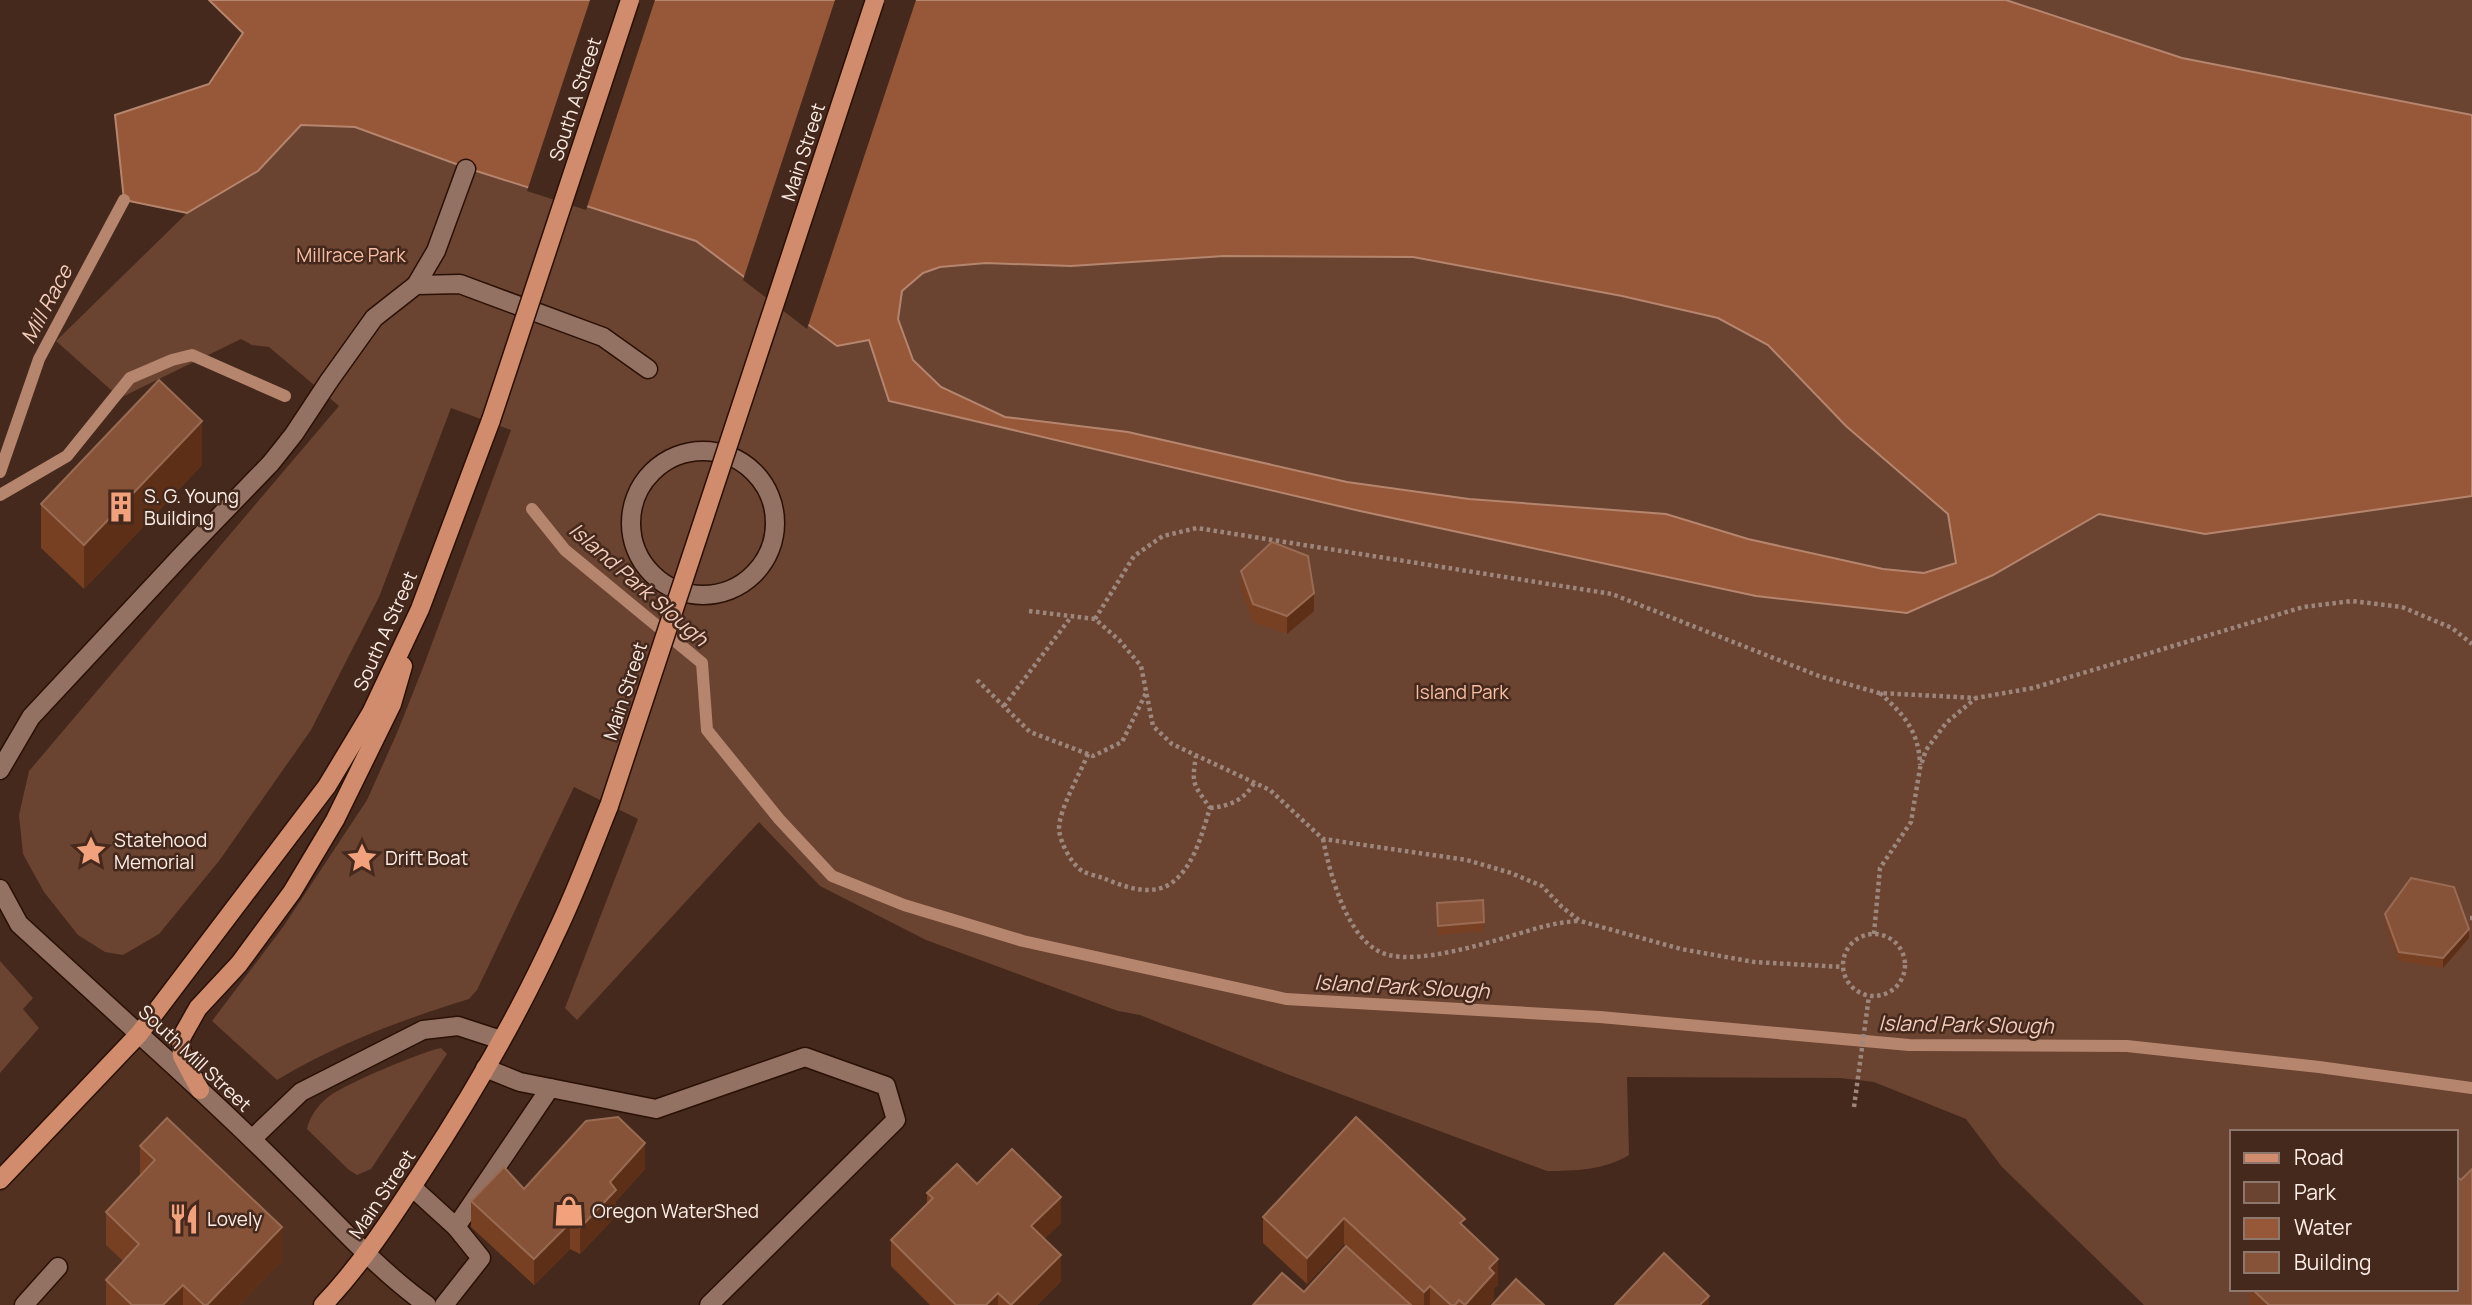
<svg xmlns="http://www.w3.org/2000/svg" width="2472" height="1305" font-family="Manrope,sans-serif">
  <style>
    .built { fill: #523120 }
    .green { fill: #6a4331; fill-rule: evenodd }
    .water { fill: #97583a; stroke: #b5856e; stroke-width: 2; fill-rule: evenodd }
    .pier { fill: #45291c }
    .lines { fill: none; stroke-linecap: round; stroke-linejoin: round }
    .stream { stroke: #b5856e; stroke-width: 12 }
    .lane-casing { stroke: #2a1005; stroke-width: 21 }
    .street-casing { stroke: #2a1005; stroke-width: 21 }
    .secondary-casing { stroke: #2a1005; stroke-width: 21 }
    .primary-casing { stroke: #2a1005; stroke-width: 21 }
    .path { stroke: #9d877d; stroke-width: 4.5; stroke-dasharray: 3.5 3.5; stroke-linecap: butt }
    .lane { stroke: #937263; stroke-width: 18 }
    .street { stroke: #937263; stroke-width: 18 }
    .secondary { stroke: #937263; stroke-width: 18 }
    .primary { stroke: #d08c6d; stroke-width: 18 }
    .primary-bridge-casing { stroke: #2a1005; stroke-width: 21; stroke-linecap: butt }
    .primary-bridge { stroke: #d08c6d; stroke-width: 18 }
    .wall { fill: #784023 }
    .shaded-wall { fill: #5e2f17 }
    .building { fill: #865338; stroke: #996b53; stroke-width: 2 }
    .labels { text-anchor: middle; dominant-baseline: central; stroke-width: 5; stroke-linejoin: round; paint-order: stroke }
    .street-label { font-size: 19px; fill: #fcede6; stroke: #45291c }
    .park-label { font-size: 19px; fill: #f7bea5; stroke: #45291c }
    .poi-label { font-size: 19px; fill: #fcede6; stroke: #45291c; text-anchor: start }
    .water-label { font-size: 21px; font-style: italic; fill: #f2cbba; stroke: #45291c }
  </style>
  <rect width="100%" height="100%" fill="#45291c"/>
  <path class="built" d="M139,1034L427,1305H0V1182Z"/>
  <g class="green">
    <path d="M2006,0H2472V115L2182,58Z"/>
    <path d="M301,125L355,127L516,184L696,241L986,263L1071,266L1224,256L1413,257L1655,303L1718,318L1768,345L2205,534L2472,496V1305H2144L2002,1167L1966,1119L1874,1082L1840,1078L1627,1077L1629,1155C1605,1170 1574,1171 1547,1171L1284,1073L1140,1015L1118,1011L926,940L820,886L759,822L577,1020L565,1008L638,819L574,787L477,990L469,999C401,1020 339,1043 277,1080L212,1021L283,927L367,800L397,733L424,665L511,430L451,408L379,597L311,730L219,861L159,934L123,955L105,952L78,935L44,892L23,854L19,815L29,771L339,406L269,347L252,345L241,339L120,398L56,341L187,213L258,171ZM2232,1132H2456V1289H2232Z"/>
    <path d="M0,961L33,998L23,1009L39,1028L0,1073Z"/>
    <path d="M441,1048L447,1054L371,1169L357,1175L349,1170L307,1129C309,1118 318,1105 327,1098C342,1085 421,1052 441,1048Z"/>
  </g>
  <path class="water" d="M209,0H2006L2182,58L2472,115V496L2205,534L2099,514L1993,575L1907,613L1756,596L1360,511L889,401L869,340L837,346L696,241L467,168L355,127L301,125L258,171L187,213L124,200L115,115L209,84L243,33ZM1224,256L1413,257L1622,296L1718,318L1768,345L1846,426L1948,514L1956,563L1924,573L1883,569L1748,539L1666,514L1469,499L1347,482L1128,432L1005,417L941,387L913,360L898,319L902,291L923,273L940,267L986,263L1071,266Z"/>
  <g class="pier">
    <path d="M590,0H655L586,210L527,191Z"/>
    <path d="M835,0H916L807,329L743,280Z"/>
  </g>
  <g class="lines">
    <g class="stream">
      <path d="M0,472L39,359L124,200"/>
      <path d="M0,495L67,456L130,378L172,360L192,355L285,396"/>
      <path d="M532,509L565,550L702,663L707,730L779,819L832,876L904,905L1023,941L1286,999L1600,1017L1909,1045L2127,1046L2319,1067L2472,1088"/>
    </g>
    <g class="lane-casing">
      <g id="lane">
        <path d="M416,285L436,251L466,169"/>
        <path d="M329,381L374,318L416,285L460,284L603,337L648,369"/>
        <circle cx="703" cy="523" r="72"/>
        <path d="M485,1068L520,1082L656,1109L805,1057L886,1086L896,1120L709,1305"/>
        <path d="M252,1139L301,1092L423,1030L458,1026L501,1040"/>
        <path d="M412,1187L456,1227L550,1088"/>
        <path d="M24,1305L58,1267"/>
        <path d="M444,1305L481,1258L456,1227"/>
      </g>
    </g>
    <g class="street-casing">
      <g id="street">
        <path d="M0,770L31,717L184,553L271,463L294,434L329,381"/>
        <path d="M0,889L19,924L139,1034"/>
      </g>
    </g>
    <g class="secondary-casing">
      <path id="secondary" d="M139,1034C192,1082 244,1130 294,1181C338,1224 377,1269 427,1305"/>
    </g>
    <g class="primary-casing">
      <g id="primary">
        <path d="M200,1090L182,1056L181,1038L198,1008L239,964L292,892L335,820L392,704L403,666"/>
        <path d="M0,1180L139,1034L327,786L371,713L420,609L491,420"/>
        <path d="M323,1305C361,1265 391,1219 421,1173C471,1097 518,1016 556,933C576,892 592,848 609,806"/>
      </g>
    </g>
    <g class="path">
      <path d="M1029,611L1095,619L1119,640L1141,666L1153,726L1172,744L1270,790L1323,839L1467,860L1511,873L1542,886L1562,907L1580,921L1681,949L1754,962L1843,967"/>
      <path d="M1095,619L1134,556L1163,536L1197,528L1612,594L1819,676L1879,693L1976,698L2033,688L2303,607L2352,601L2402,607L2452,628L2472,644"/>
      <path d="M977,680L1030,732L1093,756L1122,742L1147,691"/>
      <path d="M1880,693C1904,715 1919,731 1920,765"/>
      <path d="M1004,706L1071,617"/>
      <path d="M1088,754C1080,774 1059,809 1059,829C1060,843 1071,863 1082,871C1088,874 1097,876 1103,878C1123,886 1149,897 1170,884C1194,868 1202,833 1210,808C1194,784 1191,786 1196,756"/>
      <path d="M1210,808C1230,806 1244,800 1254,783"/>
      <path d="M1323,839C1330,874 1348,946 1389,955C1420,963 1480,945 1511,936C1534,929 1555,922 1579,921"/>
      <path d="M2470,918H2472"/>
      <circle cx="1874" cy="965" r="31"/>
      <path d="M1874,934L1880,868L1911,822L1920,768L1926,750L1946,723L1976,698"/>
      <path d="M1854,1107L1869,996"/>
    </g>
    <use href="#lane" class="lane"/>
    <use href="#street" class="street"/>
    <use href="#secondary" class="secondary"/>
    <use href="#primary" class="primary"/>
    <g class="primary-bridge-casing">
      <g id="primary-bridge">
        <path d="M491,420L630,0"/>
        <path d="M609,806L875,0"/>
      </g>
    </g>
    <use href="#primary-bridge" class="primary-bridge"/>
  </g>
  <g class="wall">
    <path d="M202,465L84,589L41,548V504Z"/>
    <path d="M1241,571L1314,611L1287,634L1253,622L1241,589Z"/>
    <path d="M1437,913L1484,922V931L1438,935Z"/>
    <path d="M2385,914L2469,938L2443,968L2399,961L2385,923Z"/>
    <path d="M1356,1117L1498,1285L1494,1288V1299L1489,1305H1253L1304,1292L1357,1256L1344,1244L1307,1284L1263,1243V1217Z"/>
    <path d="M140,1146L282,1260L239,1305H106V1280L123,1261L106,1245V1212L140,1175Z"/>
    <path d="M645,1169L616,1201V1216L580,1254L570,1249L534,1285L471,1227V1201L524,1189Z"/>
    <path d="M977,1184L1061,1223L1044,1239L1061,1281L1037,1305H930L891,1266V1240L927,1204V1193Z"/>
    <path d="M2249,1289H2456L2472,1305H2249Z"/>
  </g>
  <g class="shaded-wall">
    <path d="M202,421V465L84,589V545Z"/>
    <path d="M1314,593V611L1287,634V616Z"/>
    <path d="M2469,929V938L2443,968V958Z"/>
    <path d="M645,1143V1169L616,1201V1216L580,1254V1228L610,1182Z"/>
    <path d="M1061,1197V1223L1031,1252V1226Z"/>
    <path d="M1344,1218V1244L1307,1284V1258Z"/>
    <path d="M570,1223V1249L534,1285V1259Z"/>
    <path d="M282,1227V1260L239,1305H207Z"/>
    <path d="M1061,1255V1281L1037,1305H1011Z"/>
    <path d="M1498,1259V1285L1494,1288V1299L1489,1305H1465L1489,1268Z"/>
    <path d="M183,1285V1305H163Z"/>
    <path d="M1430,1286V1305H1424V1292Z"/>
    <path d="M998,1293V1305H986Z"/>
    <path d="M1709,1296V1305H1700Z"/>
  </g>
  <g class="building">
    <path d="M159,380L202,421L84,545L41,504Z"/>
    <path d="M1272,542L1308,556L1314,593L1287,616L1253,604L1241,571Z"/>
    <path d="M2411,878L2454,887L2469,929L2443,958L2399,952L2385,914Z"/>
    <path d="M1483,900L1484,922L1438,926L1437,903Z"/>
    <path d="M618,1117L645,1143L610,1182L616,1190L580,1228L570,1223L534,1259L471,1201L504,1167L524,1189L586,1121Z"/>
    <path d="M1356,1117L1465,1219L1460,1223L1498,1259L1489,1268L1494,1273L1465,1305L1459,1300L1455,1305H1451L1430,1286L1424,1292L1344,1218L1307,1258L1263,1217Z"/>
    <path d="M167,1118L282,1227L207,1305H204L183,1285L163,1305H132L106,1280L139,1244L106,1212L155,1160L140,1146Z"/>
    <path d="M1012,1149L1061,1197L1031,1226L1061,1255L1011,1305L998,1293L986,1305H956L891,1240L933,1198L927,1193L957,1164L977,1184Z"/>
    <path d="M2472,1169V1305H2269L2252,1289H2456V1176L2461,1180Z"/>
    <path d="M1346,1246L1411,1305H1253L1282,1273L1304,1292Z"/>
    <path d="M1664,1253L1709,1296L1700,1305H1615Z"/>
    <path d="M1516,1279L1544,1305H1492Z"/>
  </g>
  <defs>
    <g id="building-bare" transform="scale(2.415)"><path d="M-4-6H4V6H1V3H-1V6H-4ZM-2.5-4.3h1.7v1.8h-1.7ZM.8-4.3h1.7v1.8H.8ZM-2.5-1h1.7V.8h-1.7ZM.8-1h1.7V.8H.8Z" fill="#f1a17c" stroke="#45291c" stroke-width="2.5" paint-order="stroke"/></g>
    <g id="sight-bare" transform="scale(2.415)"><path d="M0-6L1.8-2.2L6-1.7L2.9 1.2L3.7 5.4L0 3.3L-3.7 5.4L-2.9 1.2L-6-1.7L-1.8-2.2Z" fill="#f1a17c" stroke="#45291c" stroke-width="2.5" paint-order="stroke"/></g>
    <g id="shop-bare" transform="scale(2.415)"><path d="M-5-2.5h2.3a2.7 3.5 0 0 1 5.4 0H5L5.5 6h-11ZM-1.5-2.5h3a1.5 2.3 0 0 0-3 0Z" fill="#f1a17c" stroke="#45291c" stroke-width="2.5" paint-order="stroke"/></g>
    <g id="restaurant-bare" transform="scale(2.415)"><path d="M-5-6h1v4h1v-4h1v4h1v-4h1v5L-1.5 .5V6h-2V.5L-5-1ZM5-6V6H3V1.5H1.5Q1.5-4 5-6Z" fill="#f1a17c" stroke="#45291c" stroke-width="2.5" paint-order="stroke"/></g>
  </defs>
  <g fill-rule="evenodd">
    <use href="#building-bare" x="121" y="507"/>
    <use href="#sight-bare" x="91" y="851"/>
    <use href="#sight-bare" x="362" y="858"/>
    <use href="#shop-bare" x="569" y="1211"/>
    <use href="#restaurant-bare" x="184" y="1219"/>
  </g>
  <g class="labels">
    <g class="street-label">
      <text transform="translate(575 99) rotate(-72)">South A Street</text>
      <text transform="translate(803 152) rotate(-72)">Main Street</text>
      <text transform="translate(385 631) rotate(-66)">South A Street</text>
      <text transform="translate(625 691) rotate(-72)">Main Street</text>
      <text transform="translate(195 1058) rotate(43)">South Mill Street</text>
      <text transform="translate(382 1194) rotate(-56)">Main Street</text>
    </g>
    <g class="park-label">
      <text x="351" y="255">Millrace Park</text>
      <text x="1462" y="692">Island Park</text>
    </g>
    <g class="poi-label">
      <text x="144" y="496">S. G. Young<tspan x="144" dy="22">Building</tspan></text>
      <text x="114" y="840">Statehood<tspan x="114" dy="22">Memorial</tspan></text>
      <text x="385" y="858">Drift Boat</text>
      <text x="592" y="1211">Oregon WaterShed</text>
      <text x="207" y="1219">Lovely</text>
    </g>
    <g class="water-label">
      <text transform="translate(46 304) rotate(-62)">Mill Race</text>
      <text transform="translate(639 584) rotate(41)">Island Park Slough</text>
      <text transform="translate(1402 986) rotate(3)">Island Park Slough</text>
      <text transform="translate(1966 1024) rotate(1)">Island Park Slough</text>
    </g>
  </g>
  <rect x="2230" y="1130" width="228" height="161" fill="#45291c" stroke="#8e776d" stroke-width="2"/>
  <rect x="2244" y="1153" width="35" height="10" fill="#d08c6d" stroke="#8e776d" stroke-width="2"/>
  <text x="2294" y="1165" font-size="21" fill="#fcede6">Road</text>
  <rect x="2244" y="1182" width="35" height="21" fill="#6a4331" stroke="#8e776d" stroke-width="2"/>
  <text x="2294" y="1200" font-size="21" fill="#fcede6">Park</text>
  <rect x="2244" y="1218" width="35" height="21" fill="#97583a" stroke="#8e776d" stroke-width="2"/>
  <text x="2294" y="1235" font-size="21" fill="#fcede6">Water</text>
  <rect x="2244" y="1252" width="35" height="21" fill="#865338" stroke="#8e776d" stroke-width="2"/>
  <text x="2294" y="1270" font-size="21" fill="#fcede6">Building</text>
</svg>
